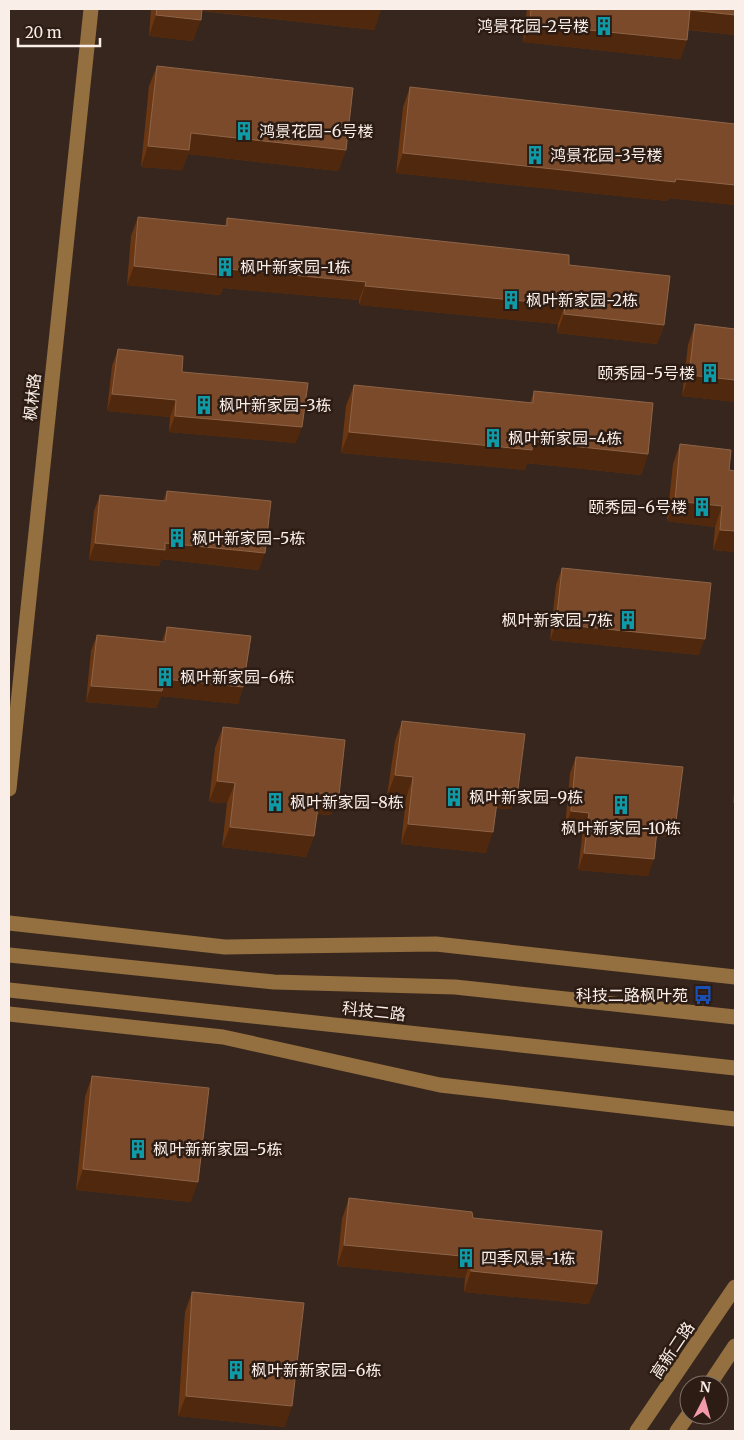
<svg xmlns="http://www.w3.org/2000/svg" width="744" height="1440" font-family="Merriweather,'Noto Sans SC',serif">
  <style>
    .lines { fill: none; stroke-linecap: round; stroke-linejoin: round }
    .secondary { stroke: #946f40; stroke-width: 15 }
    .wall { fill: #6b3713 }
    .shaded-wall { fill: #4f280d }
    .building { fill: #7a4a2a; stroke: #8e6448 }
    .labels { text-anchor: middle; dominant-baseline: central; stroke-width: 5; stroke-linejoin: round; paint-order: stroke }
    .poi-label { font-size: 16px; fill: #f9eee8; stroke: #2c1c14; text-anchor: start }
    .street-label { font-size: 16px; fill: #f9eee8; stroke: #2c1c14 }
  </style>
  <rect width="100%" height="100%" fill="#36261d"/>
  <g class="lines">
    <g class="secondary">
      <path d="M9,789L91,9"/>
      <path d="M9,923L225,947L436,944L735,977"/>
      <path d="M9,955L274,982L455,987L735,1017"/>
      <path d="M9,990L735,1068"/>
      <path d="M9,1014L223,1037L440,1085L735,1119"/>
      <path d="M709,1385L735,1346"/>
      <path d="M637,1431L735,1287"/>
      <path d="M677,1431L689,1414"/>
    </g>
  </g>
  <g class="wall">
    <path d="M151,9H381L374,30L202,11L193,41L149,36Z"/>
    <path d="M527,9H735V35L688,30L687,40L680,59L523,42Z"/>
    <path d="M157,66L346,150L338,171L188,154L182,170L141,167L149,86Z"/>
    <path d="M410,87L735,124V205L669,198L668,201L396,173L403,107Z"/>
    <path d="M138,217L225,226L227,218L569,265L664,325L657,344L557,333L558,324L359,305V300L223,288L220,295L127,285L131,236Z"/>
    <path d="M695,324L735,329V402L682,396L688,345Z"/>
    <path d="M118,349L182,372L296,443L169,432L170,417L107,411L112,366Z"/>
    <path d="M354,385L530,403L534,391L648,454L641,475L527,463L525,470L341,453L346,406Z"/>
    <path d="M680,444L729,470L735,552L713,550L715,527L667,521L673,464Z"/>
    <path d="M167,491L259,570L161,559L159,566L89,560L94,511L100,495L163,501Z"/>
    <path d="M562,568L699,655L550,640L556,585Z"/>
    <path d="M167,627L243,687L238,704L161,696L156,708L86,702L91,651L97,635L162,641Z"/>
    <path d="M402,721L518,789L511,809L496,808L486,853L401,844L406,798L387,796L395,741Z"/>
    <path d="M223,727L339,795L331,815L317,814L314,836L306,857L222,847L227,803L209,802L215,748Z"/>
    <path d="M576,757L670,837L657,836L648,876L578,870L583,829L565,828L570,773Z"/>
    <path d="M735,783V803H733Z"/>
    <path d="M92,1076L191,1202L76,1190L85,1097Z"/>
    <path d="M349,1198L473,1218L589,1304L464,1292L465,1278L337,1266L342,1219Z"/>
    <path d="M192,1292L285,1427L178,1416L185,1312Z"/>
  </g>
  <g class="shaded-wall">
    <path d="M197,9H371L381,10L374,30L197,10Z"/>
    <path d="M690,10L735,15V35L683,29Z"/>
    <path d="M156,15L201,20L193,41L149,36Z"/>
    <path d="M530,24L687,40L680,59L523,42Z"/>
    <path d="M191,133L346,150L338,171L188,154L182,170L141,167L148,146Z"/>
    <path d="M403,153L735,185V205L669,198L668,201L396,173Z"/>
    <path d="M134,266L228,269L366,282L359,300L223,288L220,295L127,285Z"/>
    <path d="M365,286L565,305L558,324L359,305Z"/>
    <path d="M564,314L664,325L657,344L557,333Z"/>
    <path d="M689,375L735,380V402L682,396Z"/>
    <path d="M112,394L176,400L170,417L107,411Z"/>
    <path d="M175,416L302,427L296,443L169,432Z"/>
    <path d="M349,432L533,442L648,454L641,475L527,463L525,470L341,453Z"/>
    <path d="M675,501L722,506L715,527L667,521Z"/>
    <path d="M720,530L735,531V552L713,550Z"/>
    <path d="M95,543H165L265,553L259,570L161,559L159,566L89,560Z"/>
    <path d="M556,624L705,639L699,655L550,640Z"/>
    <path d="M164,679L243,687L238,704L161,696L156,708L86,702L91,686Z"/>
    <path d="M395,775L413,777L406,798L387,796Z"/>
    <path d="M217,781L235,783L227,803L209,802Z"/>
    <path d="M499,787L518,789L511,809L492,807Z"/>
    <path d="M320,793L339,795L331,815L312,813Z"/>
    <path d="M571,811L589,813L583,829L565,828Z"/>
    <path d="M658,820L676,821L670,837L652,836Z"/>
    <path d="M408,824L493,832L486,853L401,844Z"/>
    <path d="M230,827L314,836L306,857L222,847Z"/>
    <path d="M584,853L654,859L648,876L578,870Z"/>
    <path d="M83,1169L198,1182L191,1202L76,1190Z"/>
    <path d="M344,1245L472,1257L465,1278L337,1266Z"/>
    <path d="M471,1271L597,1284L589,1304L464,1292Z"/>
    <path d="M186,1396L292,1406L285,1427L178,1416Z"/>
  </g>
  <g class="building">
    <path d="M157,9H202L201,20L156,15Z"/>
    <path d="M531,9H735V15L690,10L687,40L530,24Z"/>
    <path d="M157,66L353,88L346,150L191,133L189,150L148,146Z"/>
    <path d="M410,87L735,124V185L676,179L675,182L403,153Z"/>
    <path d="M138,217L227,226V218L569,255V265L670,276L664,325L564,314L565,305L365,286L366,282L228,269L227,276L134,266Z"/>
    <path d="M695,324L735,329V380L689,375Z"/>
    <path d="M118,349L183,356L182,372L308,383L302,427L175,416L176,400L112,394Z"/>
    <path d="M354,385L533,403L534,391L653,403L648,454L533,442L532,450L349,432Z"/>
    <path d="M680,444L731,450L729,470L735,471V531L720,530L722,506L675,501Z"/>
    <path d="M167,491L271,501L265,553L165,543V550L95,543L100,495L166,501Z"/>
    <path d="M562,568L711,583L705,639L556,624Z"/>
    <path d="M167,627L251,636L243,687L164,679L162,691L91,686L97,635L165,642Z"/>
    <path d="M402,721L525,734L518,789L499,787L493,832L408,824L413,777L395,775Z"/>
    <path d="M223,727L345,740L339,795L320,793L314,836L230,827L235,783L217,781Z"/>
    <path d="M576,757L683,767L676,821L658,820L654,859L584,853L589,813L571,811Z"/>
    <path d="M92,1076L209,1088L198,1182L83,1169Z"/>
    <path d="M349,1198L472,1212L473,1218L602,1231L597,1284L471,1271L472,1257L344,1245Z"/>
    <path d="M192,1292L304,1303L292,1406L186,1396Z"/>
  </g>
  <defs>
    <g id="building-bare" transform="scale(1.5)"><path d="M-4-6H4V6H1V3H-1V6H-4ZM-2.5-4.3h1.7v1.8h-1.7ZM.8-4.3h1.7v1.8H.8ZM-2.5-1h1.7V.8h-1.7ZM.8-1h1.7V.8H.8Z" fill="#0f9aa8" stroke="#2c1c14" stroke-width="2.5" paint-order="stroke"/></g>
    <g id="bus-bare" transform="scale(1.5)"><path d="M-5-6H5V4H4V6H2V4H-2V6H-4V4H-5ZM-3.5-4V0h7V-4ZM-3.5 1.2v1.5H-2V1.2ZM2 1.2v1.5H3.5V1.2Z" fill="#1a4fb4" stroke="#2c1c14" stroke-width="2.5" paint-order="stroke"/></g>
  </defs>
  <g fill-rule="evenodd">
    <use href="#building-bare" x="604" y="26"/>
    <use href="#building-bare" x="244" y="131"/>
    <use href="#building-bare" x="535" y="155"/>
    <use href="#building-bare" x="225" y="267"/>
    <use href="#building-bare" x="511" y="300"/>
    <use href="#building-bare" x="710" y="373"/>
    <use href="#building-bare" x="204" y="405"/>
    <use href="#building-bare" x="493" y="438"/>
    <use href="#building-bare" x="702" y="507"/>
    <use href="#building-bare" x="177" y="538"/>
    <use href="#building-bare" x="628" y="620"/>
    <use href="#building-bare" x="165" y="677"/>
    <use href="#building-bare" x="454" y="797"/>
    <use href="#building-bare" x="275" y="802"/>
    <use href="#building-bare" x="621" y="805"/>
    <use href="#bus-bare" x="703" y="995"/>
    <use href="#building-bare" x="138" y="1149"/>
    <use href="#building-bare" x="466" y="1258"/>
    <use href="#building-bare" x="236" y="1370"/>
  </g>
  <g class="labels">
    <g class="poi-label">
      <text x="589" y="26" text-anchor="end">鸿景花园-2号楼</text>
      <text x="259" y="131">鸿景花园-6号楼</text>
      <text x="550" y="155">鸿景花园-3号楼</text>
      <text x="240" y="267">枫叶新家园-1栋</text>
      <text x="526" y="300">枫叶新家园-2栋</text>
      <text x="695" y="373" text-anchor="end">颐秀园-5号楼</text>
      <text x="219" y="405">枫叶新家园-3栋</text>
      <text x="508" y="438">枫叶新家园-4栋</text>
      <text x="687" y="507" text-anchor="end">颐秀园-6号楼</text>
      <text x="192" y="538">枫叶新家园-5栋</text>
      <text x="613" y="620" text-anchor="end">枫叶新家园-7栋</text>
      <text x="180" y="677">枫叶新家园-6栋</text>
      <text x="469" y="797">枫叶新家园-9栋</text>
      <text x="290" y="802">枫叶新家园-8栋</text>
      <text x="621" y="828" text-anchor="middle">枫叶新家园-10栋</text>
      <text x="688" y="995" text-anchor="end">科技二路枫叶苑</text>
      <text x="153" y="1149">枫叶新新家园-5栋</text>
      <text x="481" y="1258">四季风景-1栋</text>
      <text x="251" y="1370">枫叶新新家园-6栋</text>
    </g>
    <g class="street-label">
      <text transform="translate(32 397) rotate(-84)">枫林路</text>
      <text transform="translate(374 1011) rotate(6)">科技二路</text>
      <text transform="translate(672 1350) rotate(-56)">高新二路</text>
    </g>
  </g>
  <rect width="744" height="1440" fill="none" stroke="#f9eee8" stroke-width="20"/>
  <g transform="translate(704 1400) rotate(6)"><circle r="24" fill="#2c1c14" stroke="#7e7069"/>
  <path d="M0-4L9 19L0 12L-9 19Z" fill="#f39aa8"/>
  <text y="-8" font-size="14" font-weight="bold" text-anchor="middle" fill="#f9eee8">N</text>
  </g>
  <path d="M18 38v8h82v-8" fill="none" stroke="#f9eee8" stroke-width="2.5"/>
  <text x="25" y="38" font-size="15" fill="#f9eee8" stroke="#2c1c14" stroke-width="4" paint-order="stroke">20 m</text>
</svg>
